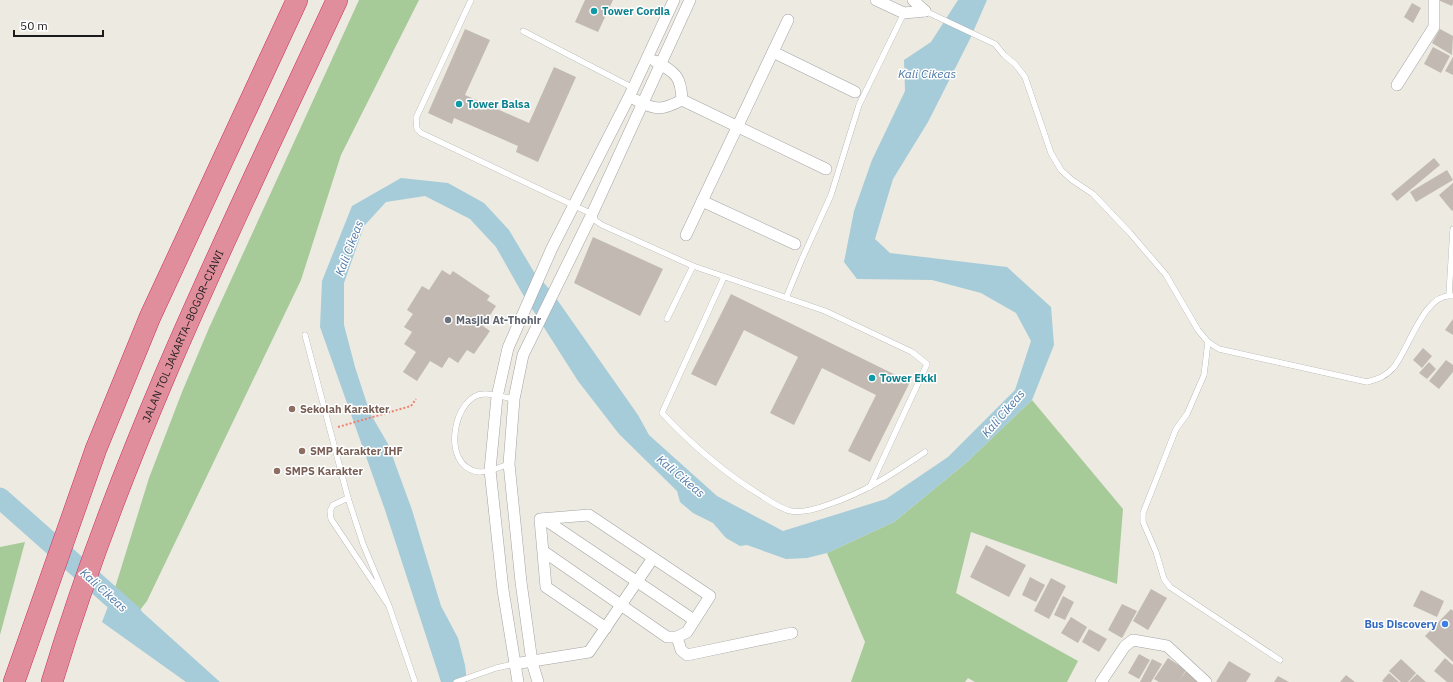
<svg xmlns="http://www.w3.org/2000/svg" width="1453" height="682" font-family="'IBM Plex Sans',sans-serif">
  <style>
    .forest { fill: #a7ca99 }
    .water { fill: #a5ccd8 }
    .lines { fill: none; stroke-linecap: round; stroke-linejoin: round }
    .river { stroke: #a5ccd8; stroke-width: 21 }
    .building { fill: #c1b9b2 }
    .lane-casing { stroke: #a3a3a3; stroke-width: 6 }
    .street-casing { stroke: #a3a3a3; stroke-width: 12 }
    .highway-casing { stroke: #cd2e62; stroke-width: 22 }
    .path { stroke: #f17f6f; stroke-width: 2; stroke-dasharray: 2 2; stroke-linecap: butt }
    .lane { stroke: #fff; stroke-width: 5.5 }
    .street { stroke: #fff; stroke-width: 11 }
    .highway { stroke: #e18e9c; stroke-width: 21 }
    .culture-dot { fill: #0f9aa8; stroke: #fff; stroke-width: 1.5 }
    .worship-dot { fill: #6b7280; stroke: #fff; stroke-width: 1.5 }
    .education-dot { fill: #8d6e63; stroke: #fff; stroke-width: 1.5 }
    .shop-dot { fill: #3f7fe0; stroke: #fff; stroke-width: 1.5 }
    .labels { text-anchor: middle; dominant-baseline: central; stroke-width: 3; stroke-linejoin: round; paint-order: stroke }
    .culture-label { font-size: 11px; font-weight: bold; fill: #0d838f; stroke: #fff; text-anchor: start }
    .worship-label { font-size: 11px; font-weight: bold; fill: #5b616d; stroke: #fff; text-anchor: start }
    .street-label { font-size: 11px; fill: #1c1c1c; stroke: #fff }
    .education-label { font-size: 11px; font-weight: bold; fill: #785e54; stroke: #fff; text-anchor: start }
    .shop-label { font-size: 11px; font-weight: bold; fill: #366cbe; stroke: #fff; text-anchor: end }
    .water-label { font-size: 12px; font-style: italic; fill: #4f79a6; stroke: #fff }
  </style>
  <rect width="100%" height="100%" fill="#edeae2"/>
  <g class="forest">
    <path d="M359,0H419L341,155L301,280L147,601L140,610L114,591L149,478L182,392L209,328Z"/>
    <path d="M1032,400L1123,509L1117,584L971,532L956,593L1078,661L1067,682H975L968,678L965,682H851L865,642L827,553L894,522L967,462Z"/>
    <path d="M25,542L0,635V547Z"/>
  </g>
  <g class="water">
    <path d="M958,0H987L970,39L928,122L893,179L875,239L890,253L1007,267L1051,307L1054,345L1032,400L967,462L894,522L827,553L807,558L786,559L747,545L740,546L726,538L713,523L693,513L680,502L677,491L619,434L578,381L522,293L496,247L470,219L425,196L386,202L364,226L344,283V325L355,367L370,413L388,444L412,510L441,606L458,638L465,665L467,682H441L385,510L320,327L322,281L352,206L401,178L448,183L484,203L509,230L534,272L551,291L638,415L649,435L717,496L783,531L886,499L948,457L1015,390L1031,341L1016,313L981,293L932,280L857,279L844,262L854,211L872,160L905,91L904,60L931,42Z"/>
    <path d="M114,591L140,610L220,682H186L102,622Z"/>
  </g>
  <g class="lines">
    <path class="river" d="M0,498L132,615"/>
  </g>
  <g class="building">
    <path d="M585,0H613L598,32L575,22Z"/>
    <path d="M1438,0H1453V3L1452,6Z"/>
    <path d="M1412,3L1421,8L1413,23L1404,17Z"/>
    <path d="M465,29L490,40L465,95L529,123L554,67L576,77L538,162L516,152L518,146L454,118L452,124L428,113Z"/>
    <path d="M1440,29L1453,36L1452,55L1432,43Z"/>
    <path d="M1433,47L1450,56L1441,73L1424,64Z"/>
    <path d="M1453,57V75L1445,71Z"/>
    <path d="M1434,158L1440,165L1397,201L1391,194Z"/>
    <path d="M1447,170L1453,180L1416,202L1410,192Z"/>
    <path d="M1453,183V210L1452,211L1439,195Z"/>
    <path d="M593,237L663,269L640,316L574,283Z"/>
    <path d="M442,270L450,275L453,271L490,296L487,300L496,306L483,326L490,331L474,354L467,350L458,363L449,357L442,368L430,361L417,381L403,372L416,352L404,344L412,332L404,327L413,314L407,310L422,286L429,290Z"/>
    <path d="M731,294L910,382L870,462L848,451L876,395L822,368L794,425L770,413L798,357L744,330L716,386L691,374Z"/>
    <path d="M1453,319V335L1445,330Z"/>
    <path d="M1423,348L1432,356L1422,368L1413,360Z"/>
    <path d="M1446,360L1453,365V372L1439,389L1429,381Z"/>
    <path d="M1429,362L1436,369L1427,379L1419,373Z"/>
    <path d="M986,545L1026,565L1009,597L970,577Z"/>
    <path d="M1030,577L1045,585L1036,602L1022,595Z"/>
    <path d="M1051,578L1066,586L1049,619L1034,611Z"/>
    <path d="M1151,589L1167,598L1148,630L1133,621Z"/>
    <path d="M1421,590L1444,601L1437,617L1413,606Z"/>
    <path d="M1063,596L1074,602L1065,620L1054,615Z"/>
    <path d="M1122,604L1137,611L1122,638L1108,630Z"/>
    <path d="M1451,609L1453,611V662L1425,636Z"/>
    <path d="M1071,617L1087,627L1078,643L1061,633Z"/>
    <path d="M1089,629L1107,639L1099,652L1082,642Z"/>
    <path d="M1139,654L1150,660L1139,679L1128,673Z"/>
    <path d="M1168,658L1186,670L1179,681L1186,671L1202,682H1159L1154,679Z"/>
    <path d="M1445,658L1453,665V682H1447L1434,671Z"/>
    <path d="M1152,659L1162,664L1151,682H1140Z"/>
    <path d="M1401,659L1416,673L1408,682H1401L1389,671Z"/>
    <path d="M1229,661L1251,674L1246,682H1216Z"/>
    <path d="M1389,673L1399,682H1384L1382,681Z"/>
    <path d="M1417,674L1426,682H1409Z"/>
    <path d="M1346,675L1355,682H1340Z"/>
    <path d="M1278,676L1289,682H1274Z"/>
  </g>
  <g class="lines">
    <g class="lane-casing">
      <g id="lane">
        <path d="M471,0L416,118L417,129L421,133L592,214L596,221L602,225L693,266L825,311L912,352L927,364L870,487"/>
        <path d="M925,11L995,44L1004,55L1015,64L1025,77L1051,153L1061,170L1072,180L1093,194L1130,233L1166,275L1198,330L1208,342L1219,349L1367,382C1378,379 1385,377 1393,368C1408,352 1424,291 1453,296"/>
        <path d="M523,31L633,88"/>
        <path d="M724,277L662,413C692,445 724,473 762,496C771,502 781,509 791,511C803,513 816,509 827,505C866,492 891,475 925,452"/>
        <path d="M1449,295L1453,229"/>
        <path d="M786,298L802,259L831,195L859,105L904,13"/>
        <path d="M667,319L693,266"/>
        <path d="M305,335L348,498"/>
        <path d="M1208,342L1204,375L1187,414L1176,429L1143,513V522L1156,552L1164,579L1170,587L1280,660"/>
        <path d="M509,464C500,467 488,473 479,472C439,467 454,394 484,394C493,393 505,398 514,399"/>
        <path d="M389,606L363,544L348,498L333,505L330,511L331,519L389,606L415,682"/>
        <path d="M456,682L496,668L514,664"/>
      </g>
    </g>
    <g class="street-casing">
      <g id="street">
        <path d="M876,0L904,13L925,11"/>
        <path d="M913,0L925,11"/>
        <path d="M773,52L855,92"/>
        <path d="M655,61C676,73 681,76 682,100"/>
        <path d="M1397,85L1434,27V0"/>
        <path d="M636,100C656,111 663,110 682,100"/>
        <path d="M682,100L826,169"/>
        <path d="M702,201L795,244"/>
        <path d="M686,235L788,20"/>
        <path d="M544,519L694,620"/>
        <path d="M543,551L667,637H677L687,632L710,596L589,515L540,519L546,587L606,628"/>
        <path d="M677,637L681,650L687,655L792,633"/>
        <path d="M514,664L589,652L653,558"/>
        <path d="M518,682L503,590L490,470L497,397L508,348L552,248L629,97L674,0"/>
        <path d="M538,682L532,662L521,582L509,464L514,399L523,355L592,214L690,0"/>
        <path d="M1101,682L1125,646L1133,640L1167,646L1206,682"/>
      </g>
    </g>
    <g class="highway-casing">
      <g id="highway">
        <path d="M14,682L96,449L150,317L297,0"/>
        <path id="s1" d="M52,682C123,445 233,223 337,0"/>
      </g>
    </g>
    <path class="path" d="M338,427L411,406L416,399"/>
    <use href="#lane" class="lane"/>
    <use href="#street" class="street"/>
    <use href="#highway" class="highway"/>
  </g>
  <g class="culture-dot">
    <circle cx="594" cy="11" r="4"/>
    <circle cx="459" cy="104" r="4"/>
    <circle cx="872" cy="378" r="4"/>
  </g>
  <circle class="worship-dot" cx="448" cy="320" r="4"/>
  <g class="education-dot">
    <circle cx="292" cy="409" r="4"/>
    <circle cx="302" cy="451" r="4"/>
    <circle cx="277" cy="471" r="4"/>
  </g>
  <circle class="shop-dot" cx="1445" cy="624" r="4"/>
  <g class="labels">
    <g class="culture-label">
      <text x="602" y="11">Tower Cordia</text>
      <text x="467" y="104">Tower Balsa</text>
      <text x="880" y="378">Tower Ekki</text>
    </g>
    <g class="worship-label">
      <text x="456" y="320">Masjid At-Thohir</text>
    </g>
    <g class="street-label">
      <text stroke="none"><textPath href="#s1" startOffset="370">JALAN TOL JAKARTA–BOGOR–CIAWI</textPath></text>
    </g>
    <g class="education-label">
      <text x="300" y="409">Sekolah Karakter</text>
      <text x="310" y="451">SMP Karakter IHF</text>
      <text x="285" y="471">SMPS Karakter</text>
    </g>
    <g class="shop-label">
      <text x="1437" y="624">Bus Discovery</text>
    </g>
    <g class="water-label">
      <text x="927" y="73">Kali Cikeas</text>
      <text transform="translate(349 248) rotate(-69)">Kali Cikeas</text>
      <text transform="translate(1003 413) rotate(-49)">Kali Cikeas</text>
      <text transform="translate(681 476) rotate(40)">Kali Cikeas</text>
      <text transform="translate(104 590) rotate(42)">Kali Cikeas</text>
    </g>
  </g>
  <path d="M14 30v6h89v-6" fill="none" stroke="#1c1c1c" stroke-width="2"/>
  <text x="20" y="30" font-size="12" fill="#1c1c1c" stroke="#ffffff" stroke-width="3" paint-order="stroke">50 m</text>
</svg>
